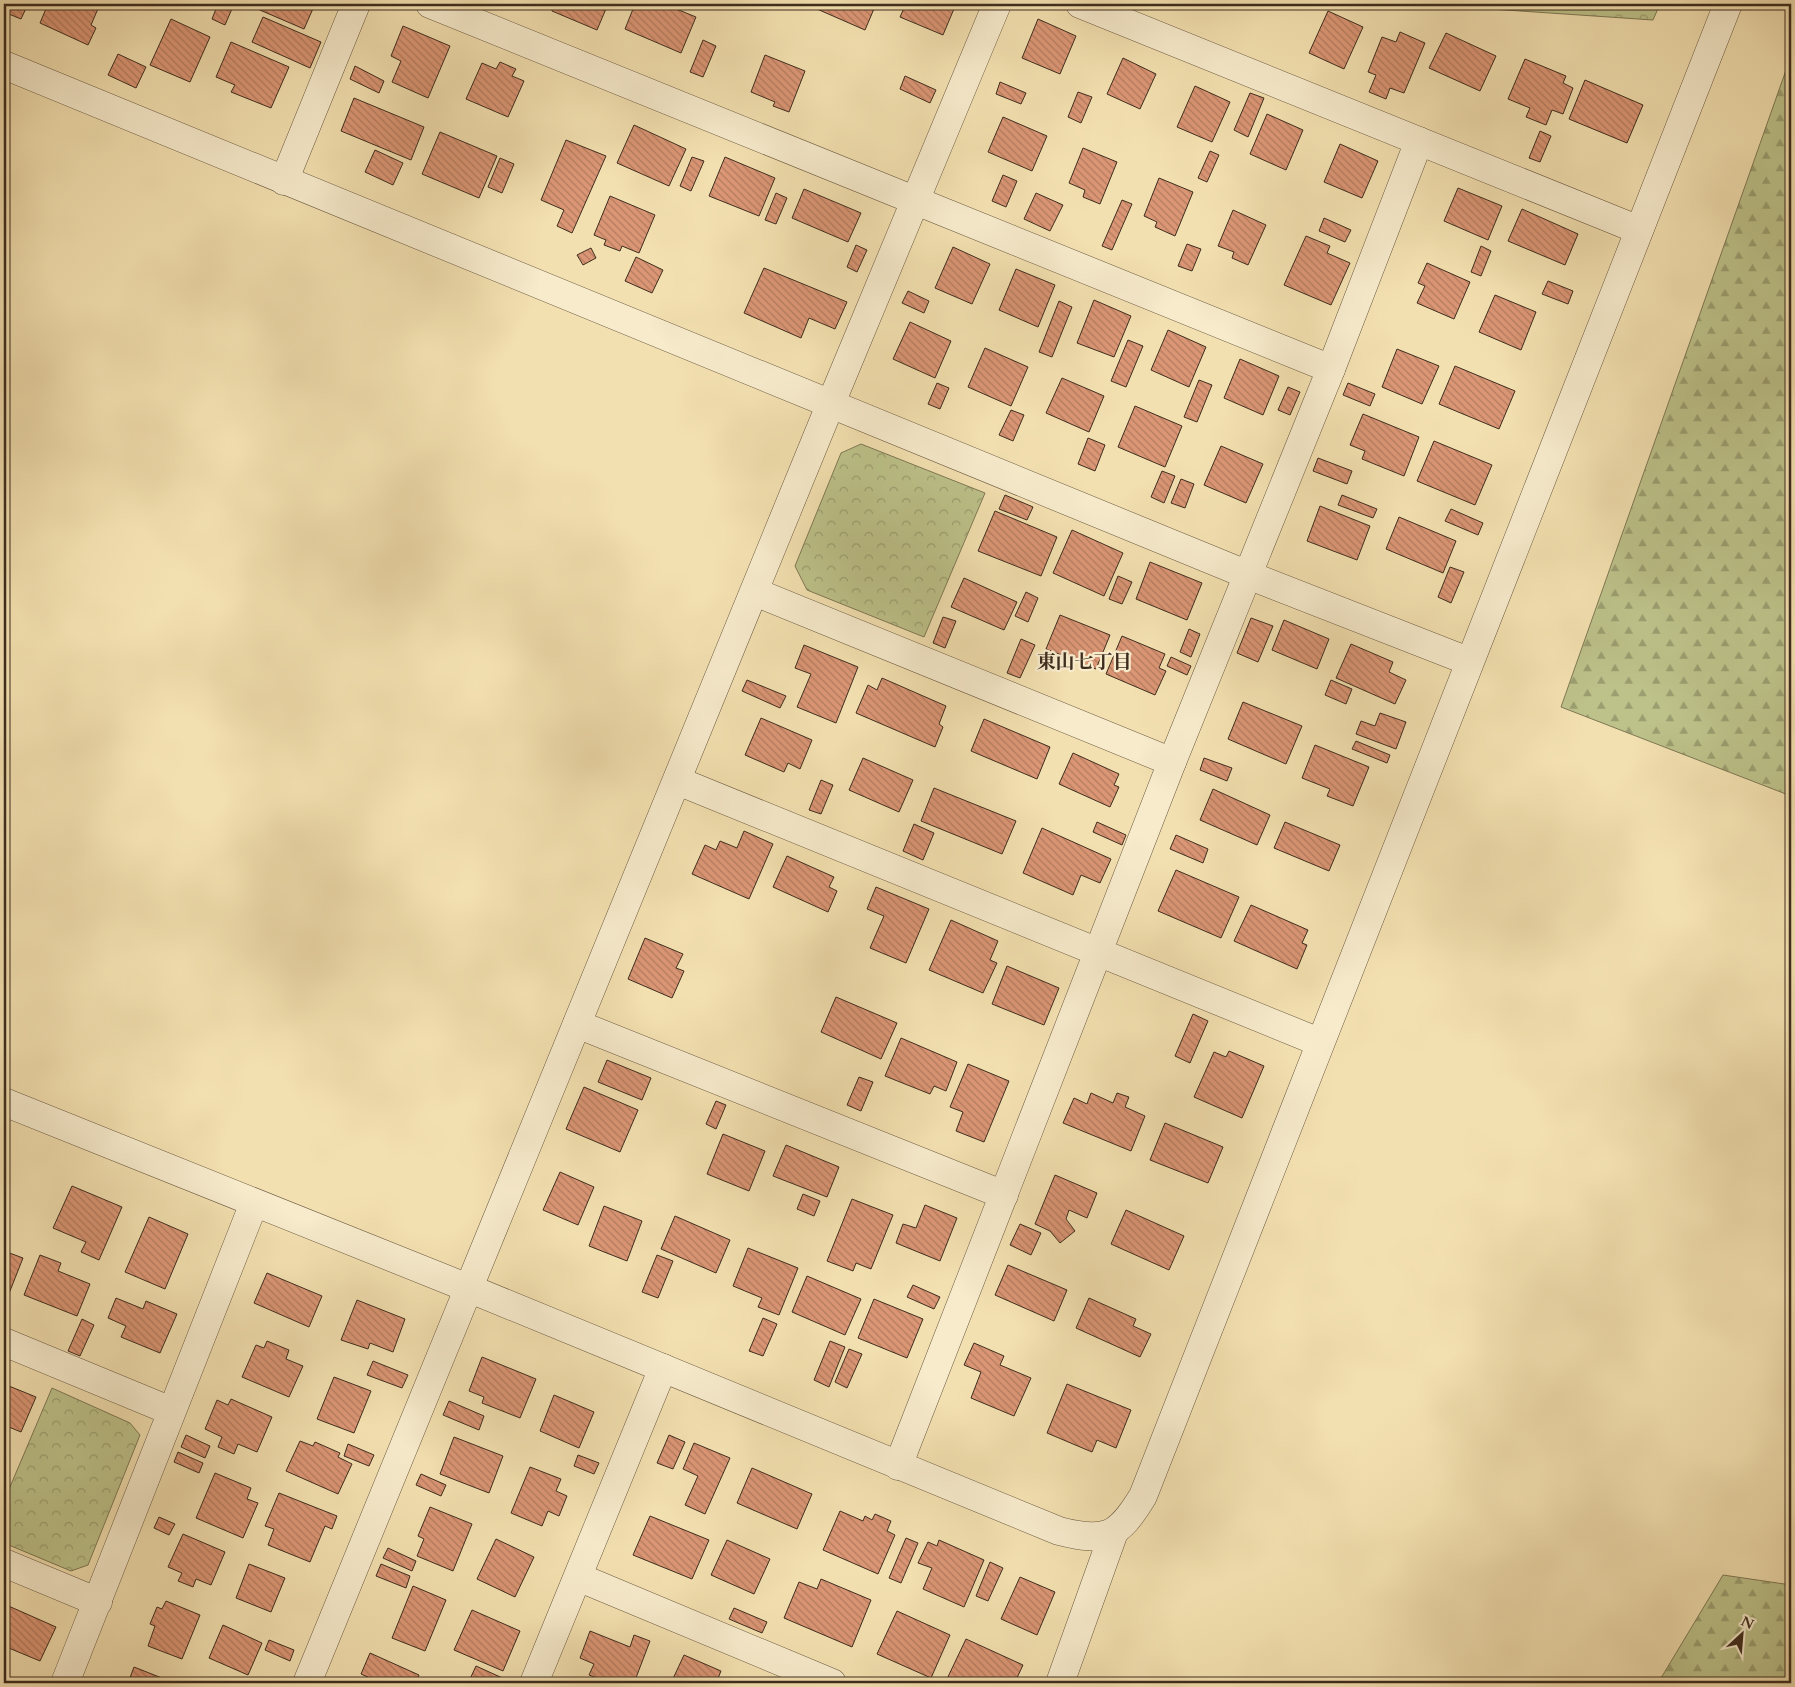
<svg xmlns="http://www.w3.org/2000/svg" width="1795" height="1687" font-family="Cardo,'Noto Serif JP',serif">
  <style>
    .forest { fill: url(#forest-firs); stroke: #7e7854 }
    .park { fill: url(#park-crowns); stroke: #7e7854 }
    .building { fill: url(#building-back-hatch); stroke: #3e2d1e }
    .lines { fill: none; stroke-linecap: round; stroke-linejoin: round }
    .minor-casing { stroke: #6b5a42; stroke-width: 29 }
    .tertiary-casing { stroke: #6b5a42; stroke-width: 29 }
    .minor { stroke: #f7ebcc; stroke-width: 28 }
    .tertiary { stroke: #f7ebcc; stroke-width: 28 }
    .labels { text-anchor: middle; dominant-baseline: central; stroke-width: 4.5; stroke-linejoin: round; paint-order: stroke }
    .neighbourhood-label { font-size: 19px; font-weight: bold; fill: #3e2d1e; stroke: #f7ebcc }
  </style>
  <defs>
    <pattern id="forest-firs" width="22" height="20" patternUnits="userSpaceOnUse" patternTransform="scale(1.25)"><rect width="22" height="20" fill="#bdc28a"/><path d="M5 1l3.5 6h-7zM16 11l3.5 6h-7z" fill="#9b9e70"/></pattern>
    <pattern id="park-crowns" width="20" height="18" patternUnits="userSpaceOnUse" patternTransform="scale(1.25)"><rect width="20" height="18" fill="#bdc28a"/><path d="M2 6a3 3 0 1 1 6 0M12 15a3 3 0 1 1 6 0" fill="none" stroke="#9b9e70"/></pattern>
    <pattern id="building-back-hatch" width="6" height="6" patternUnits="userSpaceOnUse" patternTransform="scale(1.25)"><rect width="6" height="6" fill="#db9675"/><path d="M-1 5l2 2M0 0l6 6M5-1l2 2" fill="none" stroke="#b37b5f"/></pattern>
  </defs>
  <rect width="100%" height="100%" fill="#f3e0b0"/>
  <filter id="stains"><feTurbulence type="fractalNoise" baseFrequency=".004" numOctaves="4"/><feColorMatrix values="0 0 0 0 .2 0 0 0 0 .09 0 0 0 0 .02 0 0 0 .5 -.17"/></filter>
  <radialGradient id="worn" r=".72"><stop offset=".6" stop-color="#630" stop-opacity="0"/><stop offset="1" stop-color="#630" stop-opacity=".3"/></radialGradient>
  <g class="forest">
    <path d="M1791,56V796L1561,707Z"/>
    <path d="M1723,1575L1791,1585V1683H1658Z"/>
  </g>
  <g class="park">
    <path d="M1417,4H1660L1653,20Z"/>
    <path d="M861,444L985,493L924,637L807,590L795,566L841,453Z"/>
    <path d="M52,1388L130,1423L140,1435L88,1565L71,1571L4,1543V1501Z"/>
  </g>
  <g class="building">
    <path d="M4,4H28L21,19L4,12L6,5Z"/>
    <path d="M48,4H100L91,25L96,28L88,45L40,23Z"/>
    <path d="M218,4H234L225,25L212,19Z"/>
    <path d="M246,4H315L304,29Z"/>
    <path d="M551,4H608L597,30L552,11Z"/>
    <path d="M635,4H664L696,17L681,53L625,29Z"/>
    <path d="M819,4H876L865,30L817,9Z"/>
    <path d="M906,4H956L943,35L900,17Z"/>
    <path d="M1328,11L1363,27L1344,69L1309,53Z"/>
    <path d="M263,17L321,42L310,68L252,42Z"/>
    <path d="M171,19L210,37L190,82L150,65Z"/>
    <path d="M1038,19L1076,36L1060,74L1022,58Z"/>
    <path d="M403,26L450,46L428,98L392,82L401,61L391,56Z"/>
    <path d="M1400,32L1425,43L1404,93L1390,88L1386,99L1369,92L1376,75L1368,72L1382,37L1396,42Z"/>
    <path d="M1446,33L1496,56L1480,91L1429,68Z"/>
    <path d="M703,40L716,46L703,77L690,72Z"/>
    <path d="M231,42L289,67L271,108L231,92L235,85L216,77Z"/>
    <path d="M118,54L146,67L136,88L108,75Z"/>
    <path d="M765,55L805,71L789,112L773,106L775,102L751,92Z"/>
    <path d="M1123,58L1156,74L1140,109L1107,94Z"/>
    <path d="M1525,59L1566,76L1563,83L1573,88L1563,114L1552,110L1546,125L1526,117L1530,108L1508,99Z"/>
    <path d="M500,62L516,69L512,76L524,81L508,117L466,99L482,63L496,69Z"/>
    <path d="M355,66L384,81L379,93L350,79Z"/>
    <path d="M905,76L936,90L930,103L900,89Z"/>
    <path d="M1585,80L1643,105L1627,143L1569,119Z"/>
    <path d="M1000,82L1026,93L1021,104L996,94Z"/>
    <path d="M1195,86L1230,102L1212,142L1177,127Z"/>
    <path d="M1078,92L1092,97L1081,123L1068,117Z"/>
    <path d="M1250,93L1264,98L1248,137L1234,130Z"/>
    <path d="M354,98L424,127L411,160L341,131Z"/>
    <path d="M1267,114L1303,130L1286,170L1250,154Z"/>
    <path d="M1003,117L1047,136L1032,171L988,152Z"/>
    <path d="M634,125L686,149L669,186L617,163Z"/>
    <path d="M1540,131L1551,136L1540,162L1529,158Z"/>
    <path d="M440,132L497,156L479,198L422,174Z"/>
    <path d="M566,140L606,156L572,233L557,226L564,210L541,200Z"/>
    <path d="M1340,144L1378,161L1362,198L1324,182Z"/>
    <path d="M1083,148L1117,162L1100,204L1083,197L1085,190L1069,183Z"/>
    <path d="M375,150L403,163L393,185L365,172Z"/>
    <path d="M1210,151L1219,155L1207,182L1198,178Z"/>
    <path d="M692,157L704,161L691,191L680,186Z"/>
    <path d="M725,157L775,178L759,216L709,196Z"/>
    <path d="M500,158L514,164L502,193L488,187Z"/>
    <path d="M1003,175L1017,181L1006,207L992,201Z"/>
    <path d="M1159,178L1193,192L1175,236L1155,227L1157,222L1144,216Z"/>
    <path d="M1458,188L1502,206L1488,240L1444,221Z"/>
    <path d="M804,189L861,213L848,242L792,218Z"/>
    <path d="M776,193L787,198L776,224L765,220Z"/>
    <path d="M1036,193L1063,205L1050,231L1024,219Z"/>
    <path d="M610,196L655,215L639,253L622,246L620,251L604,245L606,240L594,235Z"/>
    <path d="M1122,200L1132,204L1112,250L1102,246Z"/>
    <path d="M1522,209L1578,234L1565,265L1508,241Z"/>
    <path d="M1233,210L1266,225L1248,265L1232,258L1234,252L1218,246Z"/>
    <path d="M1324,218L1351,230L1345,242L1319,231Z"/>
    <path d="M1306,236L1330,246L1327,253L1350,263L1331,305L1284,285Z"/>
    <path d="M1187,244L1201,249L1192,271L1178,266Z"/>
    <path d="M856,245L867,250L857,272L847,267Z"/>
    <path d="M1481,246L1491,251L1481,276L1471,272Z"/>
    <path d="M953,247L990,264L972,304L935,288Z"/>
    <path d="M591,248L596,258L583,265L577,255Z"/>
    <path d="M636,257L663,270L652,293L625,281Z"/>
    <path d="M1427,263L1470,282L1454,319L1417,303L1425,286L1418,283Z"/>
    <path d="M764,268L847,302L835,329L809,318L801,338L744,313Z"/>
    <path d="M1016,269L1055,285L1038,327L999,310Z"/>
    <path d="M1548,281L1573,291L1568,304L1542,294Z"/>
    <path d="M908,291L929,301L924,313L902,303Z"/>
    <path d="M1495,295L1536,312L1521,350L1479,332Z"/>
    <path d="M1094,300L1131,316L1114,357L1077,343Z"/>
    <path d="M1059,301L1072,307L1052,357L1039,352Z"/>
    <path d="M910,322L951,341L935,378L893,359Z"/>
    <path d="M1168,330L1206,347L1189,387L1151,370Z"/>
    <path d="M1128,340L1143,346L1126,387L1111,381Z"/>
    <path d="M985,348L1028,367L1011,406L968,387Z"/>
    <path d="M1397,349L1439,366L1422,404L1382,387Z"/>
    <path d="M1240,359L1279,376L1263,415L1224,398Z"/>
    <path d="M1455,366L1515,391L1499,429L1439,404Z"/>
    <path d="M1062,378L1104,396L1089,432L1046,413Z"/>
    <path d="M1199,380L1212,385L1197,422L1184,417Z"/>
    <path d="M937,383L949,388L940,409L928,404Z"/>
    <path d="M1348,383L1375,394L1370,406L1343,395Z"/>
    <path d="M1288,387L1300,392L1290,415L1278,410Z"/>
    <path d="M1135,406L1182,426L1165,467L1118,447Z"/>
    <path d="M1011,410L1024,415L1013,441L999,435Z"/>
    <path d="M1363,414L1419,437L1404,476L1362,459L1365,451L1350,445Z"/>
    <path d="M1088,438L1105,445L1095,471L1078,464Z"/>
    <path d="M1434,441L1492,465L1475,505L1417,481Z"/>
    <path d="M1221,446L1263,464L1246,503L1204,485Z"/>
    <path d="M1318,458L1352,471L1347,484L1313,471Z"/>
    <path d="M1162,471L1175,476L1164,503L1151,497Z"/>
    <path d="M1181,479L1194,484L1185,508L1171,503Z"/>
    <path d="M1005,495L1033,507L1027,520L999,509Z"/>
    <path d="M1342,495L1377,509L1373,518L1338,505Z"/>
    <path d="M1320,506L1370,526L1357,560L1307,541Z"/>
    <path d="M1451,509L1483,523L1478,535L1445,521Z"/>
    <path d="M995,511L1057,537L1041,576L978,551Z"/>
    <path d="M1399,517L1456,541L1443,573L1386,549Z"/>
    <path d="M1072,530L1123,553L1104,596L1053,573Z"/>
    <path d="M1150,562L1202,583L1187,620L1136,599Z"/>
    <path d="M1450,567L1464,572L1451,603L1438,597Z"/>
    <path d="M1118,576L1132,582L1122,604L1109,599Z"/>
    <path d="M964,578L1017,602L1004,630L951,607Z"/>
    <path d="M1026,592L1038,598L1028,622L1015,616Z"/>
    <path d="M1060,615L1110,635L1096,669L1046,649Z"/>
    <path d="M943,617L956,621L945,648L933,643Z"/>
    <path d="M1251,618L1273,626L1258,662L1237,653Z"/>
    <path d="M1284,620L1329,639L1317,669L1272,650Z"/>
    <path d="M1189,629L1200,634L1191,657L1180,652Z"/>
    <path d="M1122,636L1165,654L1159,668L1166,671L1155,695L1106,674Z"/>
    <path d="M1021,639L1035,645L1020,678L1007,673Z"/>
    <path d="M1351,644L1393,662L1389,672L1406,680L1395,704L1336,678Z"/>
    <path d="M804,645L858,667L836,723L797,707L811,674L795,668Z"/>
    <path d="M1171,657L1191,666L1187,675L1167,666Z"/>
    <path d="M882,678L946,706L939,724L943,727L935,747L856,713L868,685L877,690Z"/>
    <path d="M747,680L786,696L780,708L742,691Z"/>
    <path d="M1331,680L1352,689L1346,704L1325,695Z"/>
    <path d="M1243,702L1302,726L1286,764L1228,739Z"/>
    <path d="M1380,713L1406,722L1396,749L1356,734L1361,721L1375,726Z"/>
    <path d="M761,718L812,740L800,769L788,763L784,772L745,755Z"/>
    <path d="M984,719L1050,747L1037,779L971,751Z"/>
    <path d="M1356,741L1390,755L1387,763L1352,749Z"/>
    <path d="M1315,745L1369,767L1353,806L1327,796L1330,789L1302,778Z"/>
    <path d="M1073,753L1119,774L1114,785L1119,787L1110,807L1059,784Z"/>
    <path d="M863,758L913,780L899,812L849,790Z"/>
    <path d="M1204,758L1232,768L1227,781L1200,770Z"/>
    <path d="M821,780L833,785L821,814L809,810Z"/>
    <path d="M934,788L1016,821L1002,854L921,821Z"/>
    <path d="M1213,789L1270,815L1257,845L1200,820Z"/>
    <path d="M1097,822L1126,835L1122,845L1093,832Z"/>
    <path d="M1285,822L1340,845L1329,871L1274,848Z"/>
    <path d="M914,824L934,833L923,860L903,851Z"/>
    <path d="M1042,828L1111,859L1100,883L1081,875L1073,895L1023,873Z"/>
    <path d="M744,831L773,844L749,899L692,874L705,845L716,850L720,841L737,848Z"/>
    <path d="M1176,835L1208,849L1203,863L1170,849Z"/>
    <path d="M787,856L834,877L829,887L837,891L828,912L773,887Z"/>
    <path d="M1176,870L1239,897L1221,938L1158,911Z"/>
    <path d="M876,887L929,909L906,963L870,948L884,916L867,909Z"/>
    <path d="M1251,905L1308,930L1302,943L1307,945L1297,969L1234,941Z"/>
    <path d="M951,920L998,941L990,960L997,963L983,993L929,970Z"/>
    <path d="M645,938L683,954L676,968L684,971L672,998L628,979Z"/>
    <path d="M1007,966L1059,988L1044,1025L992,1004Z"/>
    <path d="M836,997L897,1023L881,1059L821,1032Z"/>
    <path d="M1193,1014L1208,1021L1190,1063L1175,1056Z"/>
    <path d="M901,1038L957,1062L946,1091L934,1086L930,1094L885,1076Z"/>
    <path d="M1229,1051L1264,1066L1242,1118L1194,1097L1214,1052L1226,1057Z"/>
    <path d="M607,1060L651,1078L642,1100L598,1082Z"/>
    <path d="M968,1064L1009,1081L984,1142L956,1131L963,1112L950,1107Z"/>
    <path d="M859,1077L873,1082L861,1111L847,1105Z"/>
    <path d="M584,1087L638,1110L620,1152L566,1129Z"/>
    <path d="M1091,1093L1113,1103L1117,1093L1129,1097L1125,1107L1145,1116L1131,1151L1063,1123L1074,1098L1087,1104Z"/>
    <path d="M716,1101L726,1105L716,1129L706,1124Z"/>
    <path d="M1165,1123L1223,1147L1208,1183L1150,1160Z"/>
    <path d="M723,1134L765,1151L749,1191L707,1174Z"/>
    <path d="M786,1145L839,1167L827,1197L773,1176Z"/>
    <path d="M560,1172L594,1187L578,1225L543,1210Z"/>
    <path d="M1055,1175L1097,1193L1087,1218L1069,1210L1066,1219L1075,1231L1060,1243L1050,1231L1035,1224Z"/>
    <path d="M72,1186L122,1207L99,1260L81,1252L86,1242L53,1228Z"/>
    <path d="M803,1194L820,1201L814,1216L797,1209Z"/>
    <path d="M852,1199L893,1215L871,1269L856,1263L853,1271L827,1261Z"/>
    <path d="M925,1205L957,1218L940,1261L896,1243L903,1224L916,1228Z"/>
    <path d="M604,1206L642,1221L627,1261L589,1246Z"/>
    <path d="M1126,1210L1184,1236L1169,1270L1111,1244Z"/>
    <path d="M675,1216L730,1240L716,1273L661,1249Z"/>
    <path d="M149,1217L188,1234L165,1289L125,1272Z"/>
    <path d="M1020,1224L1041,1233L1031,1255L1010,1245Z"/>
    <path d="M748,1248L798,1268L779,1315L758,1307L762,1298L733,1286Z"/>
    <path d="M4,1251L23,1258L8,1296L4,1295Z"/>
    <path d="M40,1255L61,1263L58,1271L90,1284L77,1316L24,1295Z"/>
    <path d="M657,1255L673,1261L658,1298L642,1292Z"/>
    <path d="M1008,1265L1067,1290L1054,1321L995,1295Z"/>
    <path d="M267,1273L322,1296L309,1327L254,1303Z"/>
    <path d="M807,1276L861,1299L845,1335L792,1312Z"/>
    <path d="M913,1285L940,1297L934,1309L907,1297Z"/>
    <path d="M116,1298L143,1309L146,1301L177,1314L160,1353L121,1337L126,1326L108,1318Z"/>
    <path d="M1089,1298L1136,1319L1133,1326L1151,1334L1140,1357L1076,1328Z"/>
    <path d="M874,1299L923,1319L907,1358L858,1338Z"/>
    <path d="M357,1300L405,1319L393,1352L370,1343L368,1349L341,1340Z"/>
    <path d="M763,1318L777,1324L763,1356L749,1351Z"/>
    <path d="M82,1319L94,1325L80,1356L68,1351Z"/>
    <path d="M267,1341L289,1350L286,1359L303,1366L289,1397L242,1377L256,1345L264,1348Z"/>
    <path d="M830,1341L845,1347L829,1387L814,1380Z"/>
    <path d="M974,1343L1004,1356L1000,1365L1031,1378L1014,1416L971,1398L981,1372L964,1365Z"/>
    <path d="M849,1349L862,1354L847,1388L835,1382Z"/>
    <path d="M482,1357L536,1379L520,1418L482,1403L484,1397L469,1391Z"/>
    <path d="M373,1361L408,1375L402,1388L367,1375Z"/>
    <path d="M334,1377L371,1391L354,1433L317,1419Z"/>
    <path d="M4,1384L36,1397L21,1432L4,1425Z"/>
    <path d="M1067,1384L1131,1410L1116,1448L1097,1440L1092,1452L1047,1433Z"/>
    <path d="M554,1395L594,1412L579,1448L540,1431Z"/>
    <path d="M231,1399L272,1417L257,1452L238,1444L234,1454L218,1447L222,1437L205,1429L217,1400L228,1405Z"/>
    <path d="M449,1401L484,1416L479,1430L443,1415Z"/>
    <path d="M186,1435L210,1446L205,1458L181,1447Z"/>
    <path d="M669,1435L685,1442L673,1469L657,1463Z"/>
    <path d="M454,1437L503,1456L489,1493L440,1474Z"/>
    <path d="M300,1441L313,1446L315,1442L340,1453L338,1457L352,1464L338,1494L286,1471Z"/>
    <path d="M694,1443L730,1458L705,1514L685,1505L698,1476L683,1469Z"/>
    <path d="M348,1444L374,1455L369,1466L344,1456Z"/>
    <path d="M178,1452L203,1463L199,1473L174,1462Z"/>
    <path d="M578,1455L599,1463L594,1474L574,1466Z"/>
    <path d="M530,1467L561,1479L556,1491L567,1496L559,1516L548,1511L542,1526L511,1513Z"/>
    <path d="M752,1468L812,1494L797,1529L737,1503Z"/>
    <path d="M215,1473L251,1488L247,1499L258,1503L243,1538L196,1518Z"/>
    <path d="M421,1474L446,1485L441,1496L416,1485Z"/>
    <path d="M279,1493L337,1516L332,1529L325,1526L310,1562L268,1545L274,1529L265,1526Z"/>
    <path d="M430,1507L472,1524L453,1571L417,1556L424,1539L418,1536Z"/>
    <path d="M840,1511L863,1521L865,1516L872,1520L875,1514L891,1521L887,1531L895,1535L878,1574L823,1550Z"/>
    <path d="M650,1516L709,1540L692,1579L633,1555Z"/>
    <path d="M159,1517L175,1524L169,1535L154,1528Z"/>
    <path d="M183,1534L225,1552L211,1585L196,1579L193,1587L178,1581L182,1573L168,1567Z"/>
    <path d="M906,1538L918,1543L901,1583L889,1578Z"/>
    <path d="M496,1539L534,1557L515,1597L477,1579Z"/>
    <path d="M727,1540L770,1559L754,1594L711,1575Z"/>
    <path d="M939,1540L984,1560L964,1607L923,1589L932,1568L918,1563L928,1542L937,1546Z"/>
    <path d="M388,1548L416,1561L412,1571L383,1558Z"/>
    <path d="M990,1562L1003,1568L988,1601L976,1596Z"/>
    <path d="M249,1564L285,1578L271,1612L236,1598Z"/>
    <path d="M381,1564L410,1576L406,1588L376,1576Z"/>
    <path d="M1020,1577L1055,1592L1037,1635L1001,1619Z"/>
    <path d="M821,1579L871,1600L852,1647L784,1618L799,1582L817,1589Z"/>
    <path d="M413,1586L446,1600L425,1651L392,1638Z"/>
    <path d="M166,1601L200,1615L182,1659L148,1646L155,1626L150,1624L157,1607L162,1609Z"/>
    <path d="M4,1604L56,1627L40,1661L4,1646Z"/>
    <path d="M734,1608L767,1622L762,1633L729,1619Z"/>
    <path d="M472,1610L520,1631L503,1671L454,1650Z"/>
    <path d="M897,1611L950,1635L931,1678L877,1654Z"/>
    <path d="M223,1625L262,1643L248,1675L209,1658Z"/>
    <path d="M590,1631L630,1647L634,1635L650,1641L634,1683H610L589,1675L594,1664L580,1658Z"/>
    <path d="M966,1639L1023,1665L1015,1682L1008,1679L1006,1683H952L946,1681Z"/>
    <path d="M269,1640L294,1650L290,1661L265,1650Z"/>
    <path d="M370,1653L419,1675L415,1683H366L368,1677L361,1674Z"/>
    <path d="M684,1655L721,1671L716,1683H671Z"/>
    <path d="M476,1666L509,1681L508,1683H478L470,1679Z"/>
    <path d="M134,1667L172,1682V1683H128Z"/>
  </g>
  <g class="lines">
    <g class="minor-casing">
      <g id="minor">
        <path d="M430,4L1331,369"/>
        <path d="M1080,4L1639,230"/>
        <path d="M4,65L1248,575L1468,661"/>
        <path d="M284,181L356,4"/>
        <path d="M755,592L1172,762"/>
        <path d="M678,781L1319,1042"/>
        <path d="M577,1024L1004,1195"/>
        <path d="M4,1342L171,1411"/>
        <path d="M898,1466L1172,762L1331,369L1419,141"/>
        <path d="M4,1563L98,1602"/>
        <path d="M578,1577L832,1683"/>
        <path d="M65,1683L254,1203"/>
        <path d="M307,1683L831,403L997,4"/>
        <path d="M534,1683L663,1368"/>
        <path d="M1060,1683L1114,1532"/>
      </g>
    </g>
    <g class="tertiary-casing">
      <path id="tertiary" d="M4,1102L468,1288L1059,1531C1106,1543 1118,1537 1143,1496L1728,4"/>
    </g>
    <use href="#minor" class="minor"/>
    <use href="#tertiary" class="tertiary"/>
  </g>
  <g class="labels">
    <g class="neighbourhood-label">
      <text x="1084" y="662">東山七丁目</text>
    </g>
  </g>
  <rect width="1795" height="1687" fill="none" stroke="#f3e0b0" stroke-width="20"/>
  <rect x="5" y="5" width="1785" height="1677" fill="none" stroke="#3e2d1e" stroke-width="2.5"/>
  <rect x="10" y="10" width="1775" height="1667" fill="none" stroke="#3e2d1e"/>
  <g transform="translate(1742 1634) rotate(26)" stroke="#f7ebcc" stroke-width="4" paint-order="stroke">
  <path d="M0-4L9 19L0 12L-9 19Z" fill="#3e2d1e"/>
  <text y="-8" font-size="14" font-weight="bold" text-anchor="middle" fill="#3e2d1e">N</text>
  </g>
  <rect width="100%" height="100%" filter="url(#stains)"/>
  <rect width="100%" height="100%" fill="url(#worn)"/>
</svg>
